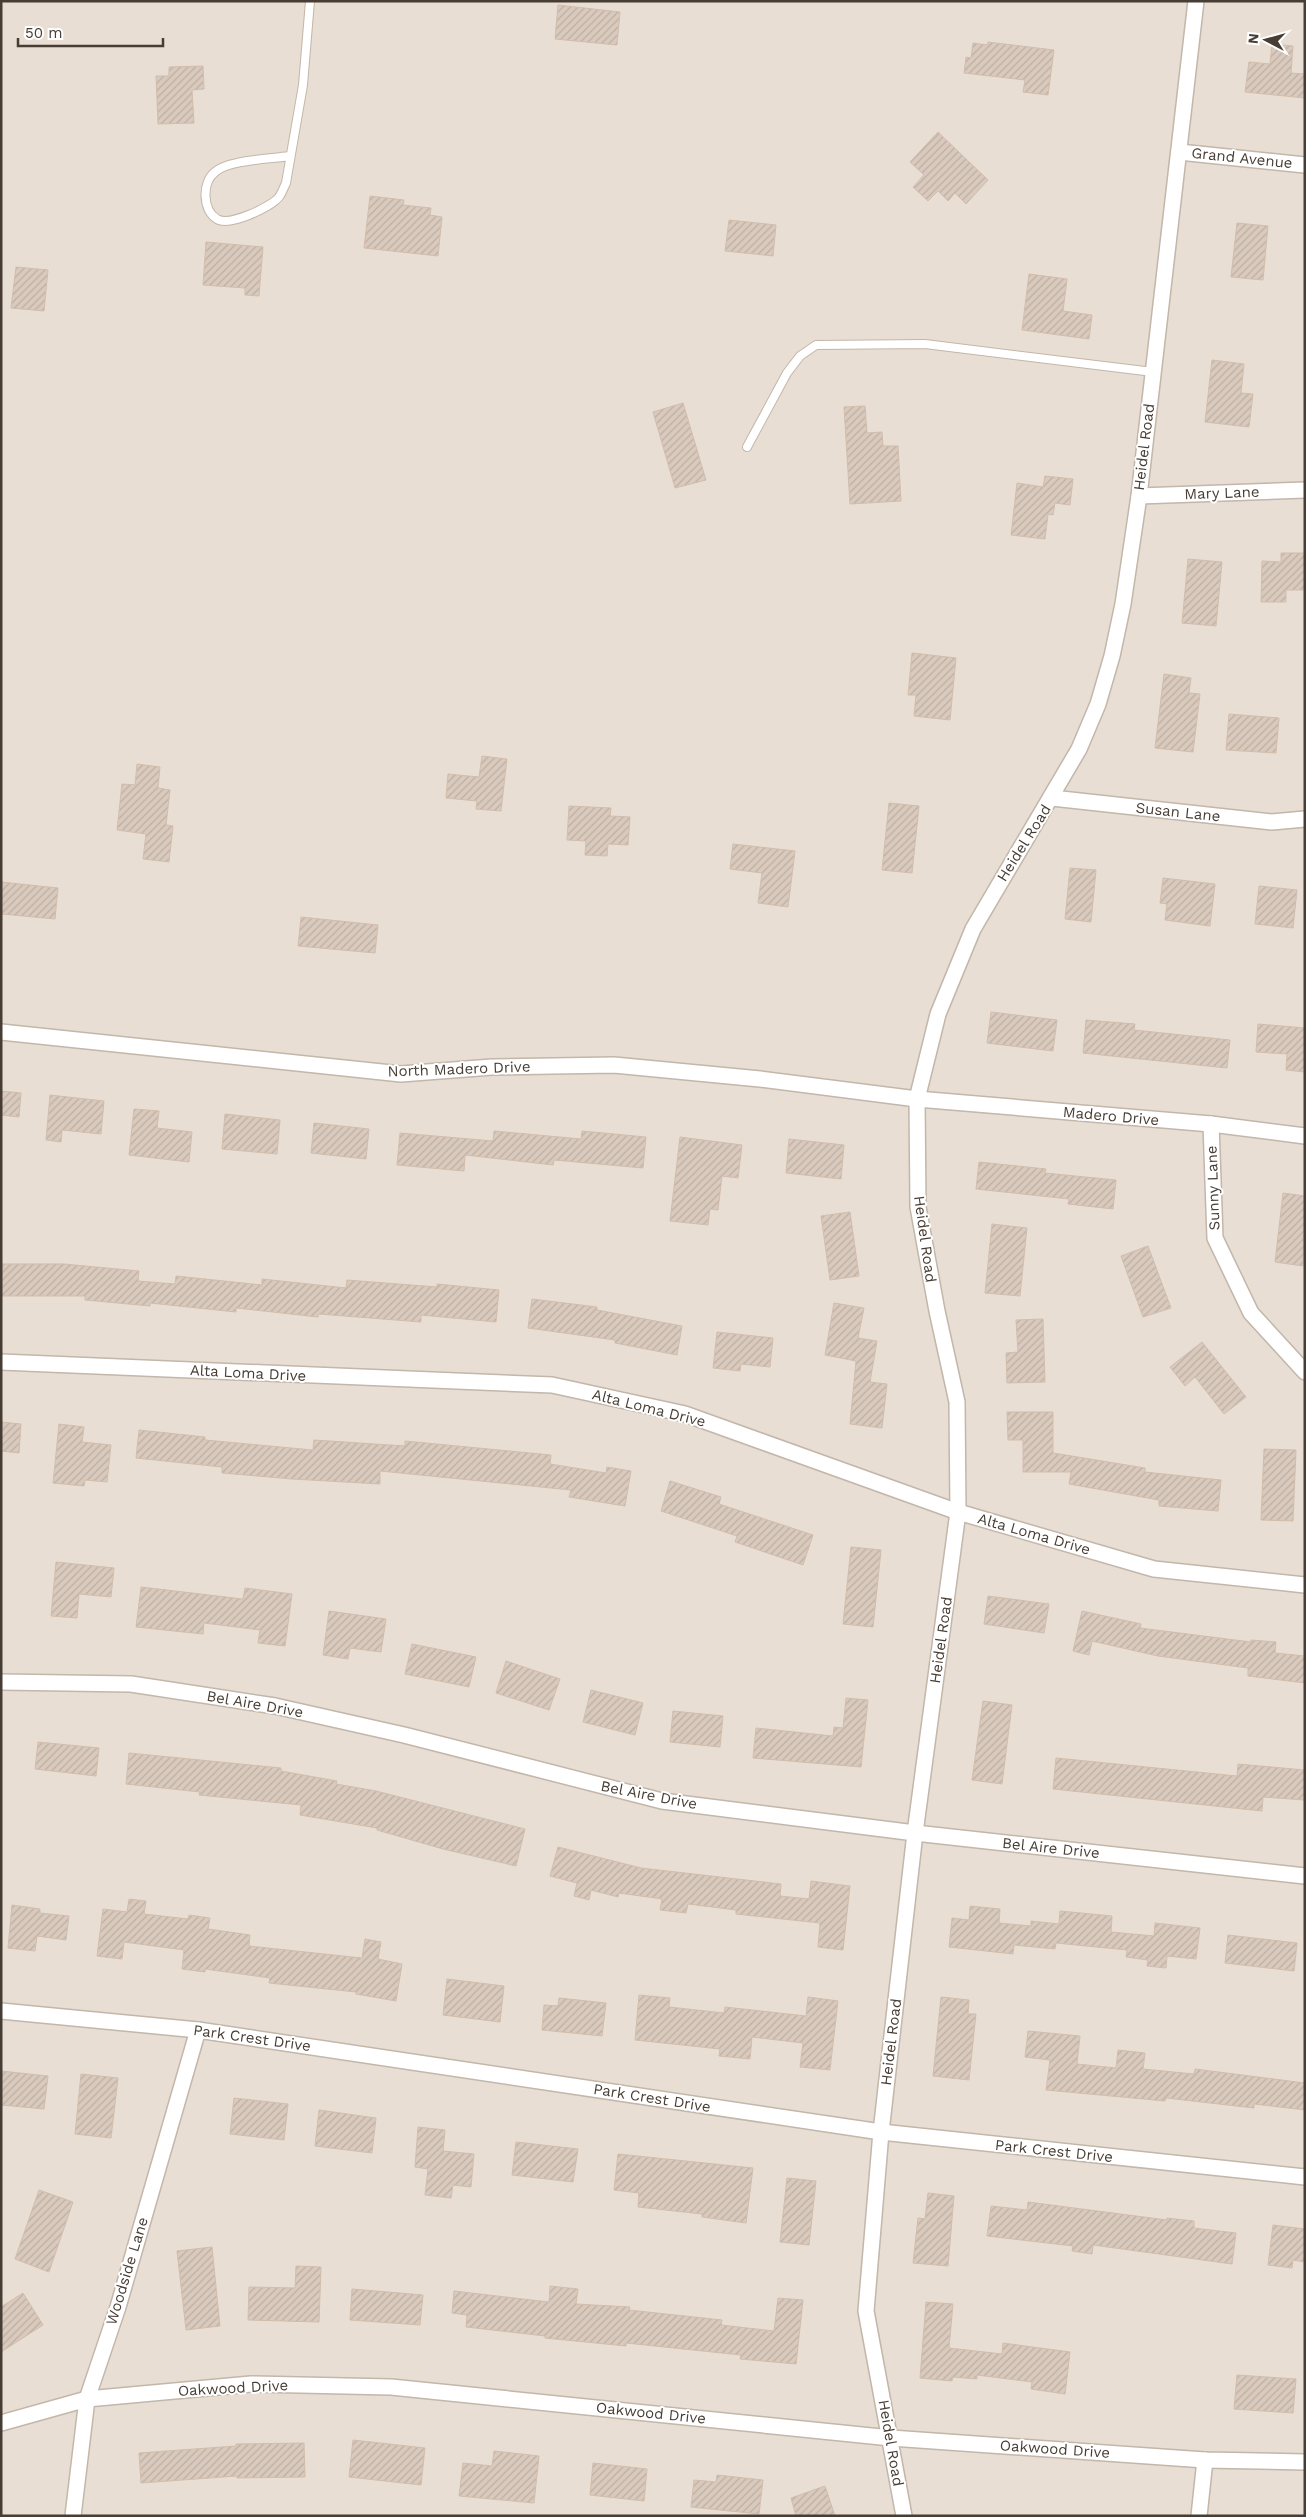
<svg xmlns="http://www.w3.org/2000/svg" width="1306" height="2517" font-family="'Work Sans',sans-serif">
  <style>
    .residential { fill: #e8ded3 }
    .building { fill: url(#building-hatch); stroke: #d2bdac }
    .lines { fill: none; stroke-linecap: round; stroke-linejoin: round }
    .lane-casing { stroke: #c3b6aa; stroke-width: 10 }
    .street-casing { stroke: #c3b6aa; stroke-width: 18 }
    .lane { stroke: #fff; stroke-width: 8 }
    .street { stroke: #fff; stroke-width: 15 }
    .labels { text-anchor: middle; dominant-baseline: central; stroke-width: 4; stroke-linejoin: round; paint-order: stroke }
    .street-label { font-size: 15px; fill: #473d34; stroke: #fff }
  </style>
  <defs>
    <pattern id="building-hatch" width="6" height="6" patternUnits="userSpaceOnUse" patternTransform="scale(1.25)"><rect width="6" height="6" fill="#d9cabd"/><path d="M-1 1l2-2M0 6l6-6M5 7l2-2" fill="none" stroke="#bcaea3"/></pattern>
  </defs>
  <rect width="100%" height="100%" fill="#f4ede5"/>
  <rect class="residential" x="1" y="1" width="1304" height="2515"/>
  <g class="building">
    <path d="M558,5L620,12L617,45L555,39Z"/>
    <path d="M988,42L1054,50L1048,95L1023,92L1025,80L964,73L966,57L971,58L973,43L987,45Z"/>
    <path d="M1272,44L1293,46L1291,73L1305,74V98L1245,92L1249,62L1270,64Z"/>
    <path d="M203,66L204,89L192,90L194,123L158,124L156,76H169V67Z"/>
    <path d="M938,132L988,180L966,204L955,193L948,201L938,191L928,201L913,187L924,175L910,162Z"/>
    <path d="M370,196L404,200L403,205L431,208L430,215L442,217L438,256L364,248Z"/>
    <path d="M729,220L776,225L773,256L725,251Z"/>
    <path d="M1237,223L1268,226L1263,280L1231,277Z"/>
    <path d="M206,242L263,247L259,296L245,295V288L203,285Z"/>
    <path d="M16,267L48,270L44,311L11,308Z"/>
    <path d="M1029,274L1067,279L1063,311L1092,315L1089,339L1022,330Z"/>
    <path d="M1212,360L1244,364L1241,393L1253,394L1249,427L1205,422Z"/>
    <path d="M683,403L706,480L675,488L653,412Z"/>
    <path d="M865,406L867,433L882,432L883,446H898L901,501L850,504L844,407Z"/>
    <path d="M1045,476L1073,479L1070,505L1055,503L1053,515L1048,514L1045,539L1011,535L1017,483L1043,487Z"/>
    <path d="M1281,553H1305V590H1286V602H1261L1262,561L1281,562Z"/>
    <path d="M1188,559L1222,562L1216,626L1182,623Z"/>
    <path d="M912,653L956,658L950,720L914,716L916,695H908Z"/>
    <path d="M1164,674L1191,678L1189,693L1200,694L1193,752L1155,748Z"/>
    <path d="M1229,714L1279,718L1276,753L1226,750Z"/>
    <path d="M482,756L507,759L501,811L476,809L477,801L446,798L448,774L479,777Z"/>
    <path d="M137,764L160,767L158,788L170,790L166,825L173,826L169,862L143,859L146,834L117,830L122,784L135,785Z"/>
    <path d="M889,803L919,806L912,873L882,870Z"/>
    <path d="M569,806L611,808L610,816L630,817L628,845L608,844L607,856L585,855L586,841L567,840Z"/>
    <path d="M733,844L795,851L788,907L758,903L762,873L730,869Z"/>
    <path d="M1070,868L1096,870L1091,922L1065,919Z"/>
    <path d="M1163,878L1215,884L1210,926L1165,920L1167,904L1160,903Z"/>
    <path d="M1,882L58,888L55,919L2,914Z"/>
    <path d="M1259,886L1297,890L1293,928L1255,924Z"/>
    <path d="M301,917L378,925L375,953L298,946Z"/>
    <path d="M991,1012L1057,1020L1053,1051L987,1043Z"/>
    <path d="M1086,1020L1135,1024L1134,1030L1230,1040L1227,1068L1083,1053Z"/>
    <path d="M1258,1024L1305,1028V1072L1286,1070L1287,1054L1256,1052Z"/>
    <path d="M1,1091L21,1093L19,1117L1,1115Z"/>
    <path d="M50,1095L104,1101L101,1134L62,1130L61,1142L46,1140Z"/>
    <path d="M134,1109L159,1111L157,1128L192,1132L189,1162L129,1155Z"/>
    <path d="M225,1114L280,1120L277,1154L222,1149Z"/>
    <path d="M314,1123L369,1129L366,1159L311,1153Z"/>
    <path d="M494,1131L581,1139L582,1131L646,1137L643,1168L554,1160L553,1165L465,1155L464,1171L397,1165L400,1133L493,1141Z"/>
    <path d="M680,1137L742,1145L738,1178L722,1176L718,1210L710,1209L708,1225L670,1221Z"/>
    <path d="M789,1139L844,1145L841,1179L786,1173Z"/>
    <path d="M979,1162L1046,1169L1045,1173L1116,1180L1113,1209L1068,1204L1069,1199L976,1189Z"/>
    <path d="M1283,1193L1305,1196L1303,1266L1275,1262Z"/>
    <path d="M850,1212L859,1276L830,1280L821,1216Z"/>
    <path d="M992,1224L1027,1228L1020,1296L985,1293Z"/>
    <path d="M1148,1246L1171,1308L1143,1317L1121,1256Z"/>
    <path d="M1,1264H64L139,1271L138,1281L175,1284L176,1276L262,1285V1279L346,1288L347,1280L437,1287V1284L499,1290L496,1322L421,1315V1322L319,1314L318,1317L236,1308V1312L150,1303V1306L85,1300V1296H1Z"/>
    <path d="M532,1299L597,1307V1310L682,1326L677,1355L615,1343V1340L528,1328Z"/>
    <path d="M834,1303L864,1308L858,1338L877,1341L870,1382L887,1384L882,1428L850,1424L856,1361L825,1355Z"/>
    <path d="M1043,1319L1045,1382L1007,1383L1006,1353L1018,1352L1016,1320Z"/>
    <path d="M717,1332L773,1338L770,1367L741,1364L740,1371L713,1368Z"/>
    <path d="M1202,1342L1246,1397L1224,1414L1195,1377L1185,1386L1170,1367Z"/>
    <path d="M1007,1412H1053V1453L1145,1468V1472L1221,1480L1218,1511L1159,1506V1500L1069,1484L1071,1472H1023V1440H1008Z"/>
    <path d="M1,1422L21,1424L19,1453L1,1451Z"/>
    <path d="M59,1424L84,1427L82,1442L111,1445L107,1482L85,1480L84,1486L53,1483Z"/>
    <path d="M139,1430L205,1437V1440L313,1450L314,1440L405,1446V1441L551,1455L550,1464L606,1473L607,1467L631,1471L625,1506L569,1497L571,1490L380,1471V1484L292,1479L222,1473V1467L136,1458Z"/>
    <path d="M1264,1449L1296,1450L1293,1521L1261,1520Z"/>
    <path d="M670,1481L721,1497L719,1504L813,1535L803,1565L735,1542L737,1536L661,1511Z"/>
    <path d="M851,1547L881,1550L873,1627L843,1624Z"/>
    <path d="M56,1562L114,1568L111,1597L79,1594L77,1618L51,1616Z"/>
    <path d="M141,1587L243,1599L245,1588L292,1594L285,1646L258,1643L260,1630L204,1623L203,1634L136,1627Z"/>
    <path d="M988,1596L1049,1604L1044,1633L984,1624Z"/>
    <path d="M329,1611L386,1619L381,1652L350,1648L348,1659L323,1655Z"/>
    <path d="M1082,1611L1141,1624L1140,1628L1251,1642V1640L1276,1642L1275,1653L1305,1656V1683L1248,1676V1668L1158,1656L1092,1641L1089,1655L1073,1651Z"/>
    <path d="M412,1644L476,1657L469,1687L405,1674Z"/>
    <path d="M506,1661L560,1679L549,1710L496,1693Z"/>
    <path d="M591,1690L643,1703L635,1735L583,1722Z"/>
    <path d="M846,1698L868,1700L861,1767L753,1758L756,1728L833,1736L834,1727L843,1728Z"/>
    <path d="M983,1701L1012,1705L1002,1784L972,1780Z"/>
    <path d="M673,1711L723,1716L720,1747L670,1742Z"/>
    <path d="M38,1742L99,1748L96,1776L35,1769Z"/>
    <path d="M129,1753L281,1768V1771L337,1781L336,1784L376,1791L525,1829L516,1866L443,1849L377,1830V1828L300,1815L301,1805L199,1795L200,1792L126,1784Z"/>
    <path d="M1056,1758L1237,1776L1238,1764L1305,1770L1304,1800L1263,1797L1262,1811L1053,1789Z"/>
    <path d="M558,1847L641,1868L781,1884L780,1896L809,1899L811,1881L850,1886L843,1950L818,1947L820,1923L736,1914V1910L688,1904L686,1913L660,1910L662,1899L619,1893L618,1897L591,1890L589,1900L574,1896L577,1883L550,1876Z"/>
    <path d="M129,1899L146,1901L144,1914L188,1919L189,1915L210,1918L208,1929L250,1935L249,1946L362,1958L365,1939L381,1942L378,1959L402,1964L396,2001L356,1994V1992L269,1983L270,1978L205,1969V1972L182,1969L184,1950L124,1942L122,1959L97,1956L103,1909L127,1912Z"/>
    <path d="M12,1905L40,1909V1913L69,1916L66,1940L37,1936L35,1951L8,1948Z"/>
    <path d="M970,1906L1000,1909L999,1923L1031,1926V1921L1059,1924L1060,1911L1112,1916L1111,1932L1154,1936L1155,1923L1200,1928L1196,1959L1167,1956L1166,1968L1147,1966L1148,1960L1126,1957L1127,1950L1056,1943L1055,1949L1014,1945L1013,1954L949,1947L952,1918L969,1920Z"/>
    <path d="M1228,1935L1297,1943L1294,1971L1225,1963Z"/>
    <path d="M447,1979L504,1986L500,2022L443,2015Z"/>
    <path d="M639,1995L670,1998L669,2007L724,2013L725,2007L806,2016L808,1997L838,2001L830,2070L800,2067L803,2043L752,2037L750,2059L719,2056L720,2049L635,2040Z"/>
    <path d="M941,1997L969,2000L968,2014H976L969,2080L933,2076Z"/>
    <path d="M559,1998L606,2003L602,2036L542,2030L544,2005L558,2006Z"/>
    <path d="M1028,2031L1080,2036L1077,2064L1116,2068L1118,2050L1145,2053L1143,2069L1194,2074L1195,2069L1305,2083V2110L1254,2104V2108L1166,2098L1165,2101L1046,2090L1050,2060L1025,2057Z"/>
    <path d="M1,2071L48,2076L44,2109L1,2105Z"/>
    <path d="M81,2074L118,2078L111,2138L75,2134Z"/>
    <path d="M234,2098L288,2104L284,2140L230,2134Z"/>
    <path d="M319,2110L376,2118L372,2153L315,2146Z"/>
    <path d="M418,2127L445,2130L443,2151L474,2154L471,2187L453,2185L451,2198L425,2195L428,2169L415,2167Z"/>
    <path d="M516,2142L578,2149L573,2182L512,2175Z"/>
    <path d="M618,2154L753,2168L746,2223L702,2217V2214L638,2207L639,2193L614,2190Z"/>
    <path d="M787,2178L816,2181L809,2245L780,2242Z"/>
    <path d="M39,2190L73,2202L49,2272L15,2259Z"/>
    <path d="M928,2193L954,2196L948,2266L913,2263L918,2218L925,2219Z"/>
    <path d="M1028,2202L1167,2220V2218L1194,2221V2228L1236,2233L1232,2264L1093,2245L1092,2254L1072,2251L1073,2246L987,2236L991,2206L1027,2210Z"/>
    <path d="M1273,2225L1305,2229V2262L1293,2260L1292,2268L1268,2265Z"/>
    <path d="M212,2247L220,2326L186,2330L177,2251Z"/>
    <path d="M296,2266L321,2267L319,2322L248,2320L249,2287L295,2288Z"/>
    <path d="M550,2286L578,2289L576,2304L630,2307L629,2310L722,2320L721,2325L774,2331L778,2298L803,2300L796,2364L740,2359L741,2355L626,2343V2346L545,2338V2336L466,2327L467,2315L452,2313L454,2291L549,2302Z"/>
    <path d="M352,2289L423,2295L420,2325L350,2320Z"/>
    <path d="M23,2293L43,2325L1,2352V2307Z"/>
    <path d="M926,2302L953,2304L949,2348L1002,2354L1003,2343L1070,2352L1065,2394L1031,2389L1032,2382L977,2375V2379L953,2377L952,2381L920,2378Z"/>
    <path d="M1237,2375L1296,2379L1293,2413L1234,2409Z"/>
    <path d="M353,2440L425,2448L421,2485L349,2477Z"/>
    <path d="M304,2443L305,2477L237,2478V2476L141,2483L139,2453L236,2446V2444Z"/>
    <path d="M494,2451L539,2456L534,2503L459,2496L463,2463L492,2466Z"/>
    <path d="M593,2463L647,2469L644,2501L590,2495Z"/>
    <path d="M717,2475L763,2480L759,2514L691,2507L694,2480L716,2482Z"/>
    <path d="M825,2486L835,2516H796L791,2498Z"/>
  </g>
  <g class="lines">
    <g class="lane-casing">
      <g id="lane">
        <path d="M289,156C271,159 228,160 215,172C202,182 202,210 217,219C229,227 271,207 279,197C282,193 284,187 286,183L303,85L310,1"/>
        <path d="M747,447L787,373L800,356L816,345L925,344L1153,372"/>
      </g>
    </g>
    <g class="street-casing">
      <g id="street">
        <path d="M1179,152L1305,165"/>
        <path d="M1139,496L1305,490"/>
        <path d="M1052,798L1272,822L1305,819"/>
        <path d="M1,1032L401,1074L492,1067L614,1065L760,1079L917,1099L1211,1124L1305,1136"/>
        <path d="M1211,1124L1215,1238L1251,1313L1305,1372"/>
        <path d="M1,1362L552,1385L685,1414L958,1512L1154,1569L1305,1585"/>
        <path d="M1,1682L131,1684L275,1706L404,1735L662,1801L915,1833L1305,1876"/>
        <path d="M1,2011L198,2030L881,2132L1305,2177"/>
        <path d="M1,2423L87,2399L251,2384L391,2387L891,2438L1205,2460L1305,2462"/>
        <path d="M73,2516L87,2399L118,2307L198,2030"/>
        <path d="M904,2516L866,2311L881,2132L915,1833L958,1512L957,1402L937,1311L918,1207L917,1099L938,1014L973,929L1079,749L1098,704L1112,656L1123,604L1139,496L1196,1"/>
        <path d="M1199,2516L1205,2460"/>
      </g>
    </g>
    <use href="#lane" class="lane"/>
    <use href="#street" class="street"/>
  </g>
  <g class="labels">
    <g class="street-label">
      <text transform="translate(1242 158) rotate(6)">Grand Avenue</text>
      <text transform="translate(1144 447) rotate(-83)">Heidel Road</text>
      <text transform="translate(1222 493) rotate(-2)">Mary Lane</text>
      <text transform="translate(1178 812) rotate(6)">Susan Lane</text>
      <text transform="translate(1024 843) rotate(-58)">Heidel Road</text>
      <text transform="translate(459 1069) rotate(-2)">North Madero Drive</text>
      <text transform="translate(1111 1116) rotate(5)">Madero Drive</text>
      <text transform="translate(1213 1188) rotate(-92)">Sunny Lane</text>
      <text transform="translate(925 1239) rotate(82)">Heidel Road</text>
      <text transform="translate(248 1373) rotate(3)">Alta Loma Drive</text>
      <text transform="translate(649 1408) rotate(14)">Alta Loma Drive</text>
      <text transform="translate(1034 1534) rotate(16)">Alta Loma Drive</text>
      <text transform="translate(941 1640) rotate(-82)">Heidel Road</text>
      <text transform="translate(255 1704) rotate(10)">Bel Aire Drive</text>
      <text transform="translate(649 1795) rotate(11)">Bel Aire Drive</text>
      <text transform="translate(1051 1848) rotate(6)">Bel Aire Drive</text>
      <text transform="translate(252 2038) rotate(8)">Park Crest Drive</text>
      <text transform="translate(891 2042) rotate(-83)">Heidel Road</text>
      <text transform="translate(652 2098) rotate(9)">Park Crest Drive</text>
      <text transform="translate(1054 2151) rotate(6)">Park Crest Drive</text>
      <text transform="translate(127 2271) rotate(-73)">Woodside Lane</text>
      <text transform="translate(233 2388) rotate(-3)">Oakwood Drive</text>
      <text transform="translate(651 2413) rotate(6)">Oakwood Drive</text>
      <text transform="translate(891 2443) rotate(80)">Heidel Road</text>
      <text transform="translate(1055 2449) rotate(4)">Oakwood Drive</text>
    </g>
  </g>
  <rect width="1306" height="2517" fill="none" stroke="#473d34" stroke-width="5"/>
  <g transform="translate(1266 40) rotate(276)" stroke="#ffffff" stroke-width="4" paint-order="stroke">
  <path d="M0-4L9 19L0 12L-9 19Z" fill="#473d34"/>
  <text y="-8" font-size="14" font-weight="bold" text-anchor="middle" fill="#473d34">N</text>
  </g>
  <path d="M18 38v8h145v-8" fill="none" stroke="#473d34" stroke-width="2.5"/>
  <text x="25" y="38" font-size="15" fill="#473d34" stroke="#ffffff" stroke-width="4" paint-order="stroke">50 m</text>
</svg>
